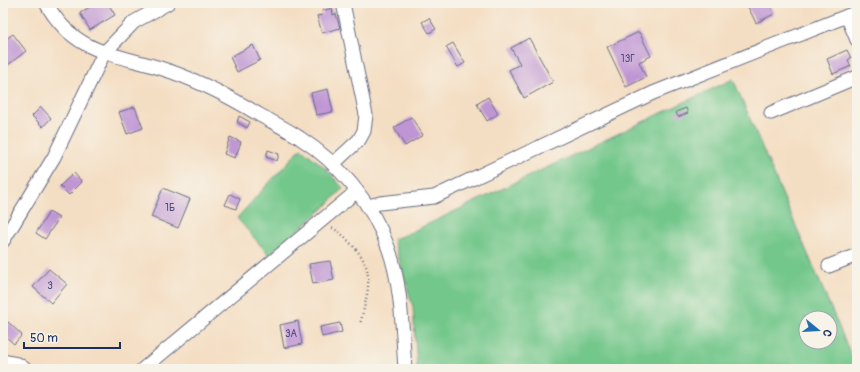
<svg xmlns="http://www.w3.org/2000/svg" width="860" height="372" font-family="Pangolin,sans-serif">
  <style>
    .green { fill: #73c78b; stroke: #477b74; fill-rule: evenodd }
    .building { fill: #bf95d4 }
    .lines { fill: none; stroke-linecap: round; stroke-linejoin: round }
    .minor-casing { stroke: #676c81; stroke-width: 15 }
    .path { stroke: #676c81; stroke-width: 2.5; stroke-dasharray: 1 3; stroke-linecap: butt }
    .minor { stroke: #fff; stroke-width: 13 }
    .labels { text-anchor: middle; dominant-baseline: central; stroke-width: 4; stroke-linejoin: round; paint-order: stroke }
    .number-label { font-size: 10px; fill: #44487c }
  </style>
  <rect width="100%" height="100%" fill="#f7f3e8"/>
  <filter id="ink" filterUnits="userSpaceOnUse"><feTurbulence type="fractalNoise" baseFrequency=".025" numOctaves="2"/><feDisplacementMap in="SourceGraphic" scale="8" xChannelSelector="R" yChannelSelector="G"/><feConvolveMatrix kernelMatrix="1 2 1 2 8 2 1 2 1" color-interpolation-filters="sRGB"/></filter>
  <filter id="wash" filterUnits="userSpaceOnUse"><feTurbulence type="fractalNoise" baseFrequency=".012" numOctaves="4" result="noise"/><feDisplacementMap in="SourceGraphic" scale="16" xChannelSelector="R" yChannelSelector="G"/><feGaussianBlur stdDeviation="0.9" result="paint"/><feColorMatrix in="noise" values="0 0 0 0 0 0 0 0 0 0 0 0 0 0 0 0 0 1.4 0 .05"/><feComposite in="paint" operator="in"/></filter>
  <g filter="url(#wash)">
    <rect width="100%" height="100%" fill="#f4dec3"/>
    <g class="green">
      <path d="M733,79L857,369H417L413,307L393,239L405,235ZM806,318H830V342H806Z"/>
      <path d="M301,148L324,167L343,188L327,205L269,255L237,218Z"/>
    </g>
    <g id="blocks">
      <g class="building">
        <path d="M96,3H108L115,15L90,30L80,13Z"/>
        <path d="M751,3H769L774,14L756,23L747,5Z"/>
        <path d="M332,8L333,15L336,14L340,28L322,33L317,16L323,15L322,11Z"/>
        <path d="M429,18L436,29L429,33L422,22Z"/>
        <path d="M639,32L651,56L639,62L646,77L626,87L607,47Z"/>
        <path d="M13,34L26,51L4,68L3,41Z"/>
        <path d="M529,38L553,82L524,98L509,70L520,64L511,48Z"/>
        <path d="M453,43L465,63L458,67L446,47Z"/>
        <path d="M253,45L260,60L237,72L230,57Z"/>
        <path d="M847,50L851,58L848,60L851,66L833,74L827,59Z"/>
        <path d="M328,89L333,112L316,115L311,93Z"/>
        <path d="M488,97L498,114L487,121L477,104Z"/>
        <path d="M41,107L51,118L43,127L32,116Z"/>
        <path d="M135,107L143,128L127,134L119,112Z"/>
        <path d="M686,108L688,113L678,117L676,112Z"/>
        <path d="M239,116L250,122L247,128L237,122Z"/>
        <path d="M411,117L423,135L405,146L394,128Z"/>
        <path d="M230,137L241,142L235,158L224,154Z"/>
        <path d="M268,150L279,154L277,161L266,157Z"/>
        <path d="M74,173L82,182L69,195L60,186Z"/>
        <path d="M163,188L190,199L178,228L151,217Z"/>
        <path d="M230,194L240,199L236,209L225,205Z"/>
        <path d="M49,212L59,218L45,239L36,233Z"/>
        <path d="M330,261L334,280L313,284L309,264Z"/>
        <path d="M49,269L67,284L51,303L33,287Z"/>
        <path d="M298,321L302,344L284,348L280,325Z"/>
        <path d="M8,322L22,335L14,344L3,334V327Z"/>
        <path d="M340,323L342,332L322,337L320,327Z"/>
      </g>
    </g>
  </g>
  <g filter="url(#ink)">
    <use href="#blocks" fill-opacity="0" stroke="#676c81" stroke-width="1"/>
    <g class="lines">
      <g class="minor-casing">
        <g id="minor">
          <path d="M46,3C74,53 111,53 160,68C195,79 227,95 258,114C272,122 287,129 300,138C339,163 372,203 388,247C402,285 402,328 405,369"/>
          <path d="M847,16L857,40"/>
          <path d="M771,113L857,77"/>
          <path d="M333,164L359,140L364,131L366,115L343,3"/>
          <path d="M368,206L380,203L434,197L653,93L857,12"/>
          <path d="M3,241L54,157L104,53L134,22L168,3"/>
          <path d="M829,266L857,255"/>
          <path d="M3,361L18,364L25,369"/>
          <path d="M143,369L357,191"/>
        </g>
      </g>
      <path class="path" d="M332,228C340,232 345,237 351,244C378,270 367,293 360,325"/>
      <use href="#minor" class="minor"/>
    </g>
  </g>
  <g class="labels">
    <g class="number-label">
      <text x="628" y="59">13Г</text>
      <text x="170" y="208">1Б</text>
      <text x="50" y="286">3</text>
      <text x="291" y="334">3А</text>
    </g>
  </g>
  <rect width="860" height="372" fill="none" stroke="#f7f3e8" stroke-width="16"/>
  <g transform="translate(818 330) rotate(108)"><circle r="19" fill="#f7f3e8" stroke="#9fa5b1"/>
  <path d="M0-3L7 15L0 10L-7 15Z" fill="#1f6fb2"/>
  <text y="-6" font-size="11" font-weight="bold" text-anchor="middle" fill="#1b2f5e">С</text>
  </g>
  <path d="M24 342v6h96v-6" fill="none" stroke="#1b2f5e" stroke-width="2"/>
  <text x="30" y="342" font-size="12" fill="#1b2f5e" stroke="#f7f3e8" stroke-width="3" paint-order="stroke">50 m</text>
</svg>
